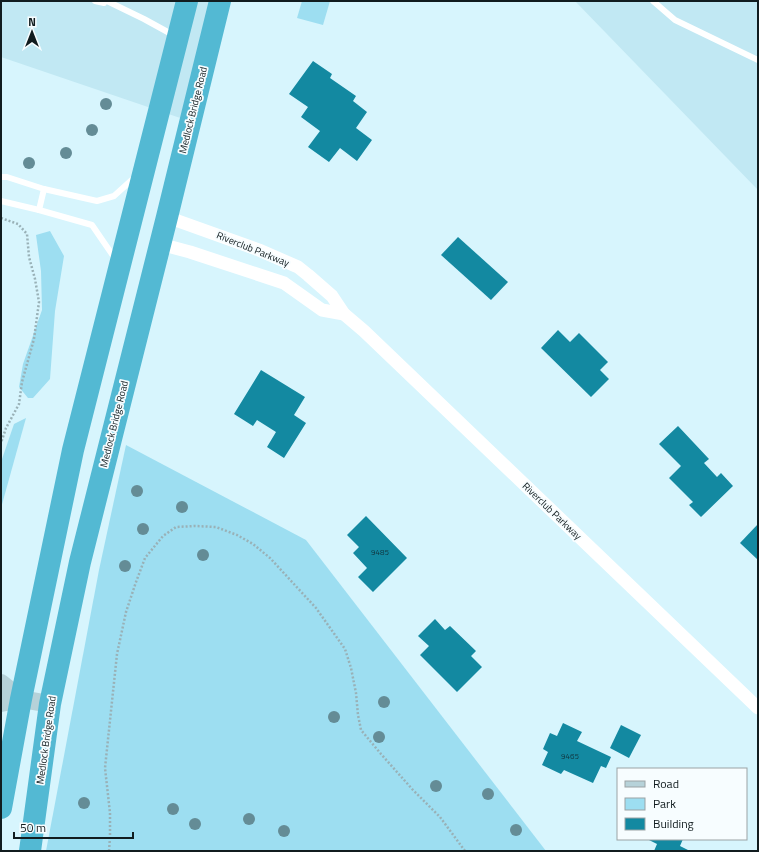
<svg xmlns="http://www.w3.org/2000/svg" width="759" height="852" font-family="'Titillium Web',sans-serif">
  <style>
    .built { fill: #c1e8f3 }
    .green { fill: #9ddef1 }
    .building { fill: #1389a1 }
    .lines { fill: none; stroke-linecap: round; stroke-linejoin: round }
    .path { stroke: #99b1b7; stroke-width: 2.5; stroke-dasharray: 2 2; stroke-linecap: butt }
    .lane { stroke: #fff; stroke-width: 6 }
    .street { stroke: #fff; stroke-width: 13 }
    .secondary { stroke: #b6d2d9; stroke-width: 18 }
    .highway { stroke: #53b9d3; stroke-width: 22 }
    .tree { fill: #648c96 }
    .labels { text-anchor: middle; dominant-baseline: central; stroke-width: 3.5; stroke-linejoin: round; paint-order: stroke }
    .number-label { font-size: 8px; fill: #123740 }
    .street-label { font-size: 10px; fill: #111c1f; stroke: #f7fdff }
  </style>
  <rect width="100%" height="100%" fill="#d7f5fd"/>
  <g class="built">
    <path d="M1,1H218L192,122L1,57Z"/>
    <path d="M575,1H758V190Z"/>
  </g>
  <g class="green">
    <path d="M302,1H330L323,25L297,18Z"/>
    <path d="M50,231L64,256L55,311L50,379L33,398H28L19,387L23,364L42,310L41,271L36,235Z"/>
    <path d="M26,418L1,508V462L14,424Z"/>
    <path d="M126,445L306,540L546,851H46L99,570Z"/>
  </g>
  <g class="building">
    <path d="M313,61L332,74L330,78L356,96L353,101L367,112L356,128L372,140L357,161L340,148L329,162L308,147L320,131L301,117L308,107L289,94Z"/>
    <path d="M458,237L508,282L491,300L441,255Z"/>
    <path d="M558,330L570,342L579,333L608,362L600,370L609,379L591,397L541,348Z"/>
    <path d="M261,370L305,397L294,415L306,423L284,458L267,447L276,432L257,420L253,426L234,414Z"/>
    <path d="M678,426L709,459L704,463L717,477L721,473L733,486L701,517L689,505L693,502L669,478L681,466L659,444Z"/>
    <path d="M366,516L407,558L373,592L358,577L367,568L353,553L359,547L347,535Z"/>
    <path d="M758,524V560L740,543Z"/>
    <path d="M435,619L445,630L450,626L476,651L471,656L482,667L457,692L420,655L429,646L418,636Z"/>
    <path d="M563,723L582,732L577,741L611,757L606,768L601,766L593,783L564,770L561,774L542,765L548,752L543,749L550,733L557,736Z"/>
    <path d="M621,725L641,735L629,758L610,748Z"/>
    <path d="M647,839H659L662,840V839H683L680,846L690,851H654L657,844Z"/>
  </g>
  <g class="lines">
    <g class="path">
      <path d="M1,218L18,224L27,234L29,257L35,279L39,302L34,339L22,382L19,404L6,428L1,443"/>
      <path d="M109,851L110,837V813L105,768L117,654L126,612L136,582L145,558L163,536L176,527L195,526L216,527L237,535L253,544L270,558L316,608L345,649L351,668L356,693L358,715L361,730L381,754L413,790L440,817L465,851"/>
    </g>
    <g class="lane">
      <path d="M95,1L104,3"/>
      <path d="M107,1L144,19L175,36"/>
      <path d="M653,1L675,20L758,60"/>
      <path d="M1,177H7L44,189L97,201L114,196L135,177"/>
      <path d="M1,201L39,210L92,225L116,260"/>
      <path d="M39,210L44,189"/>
    </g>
    <g class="street">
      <path d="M167,217L259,250L298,267L308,275L332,296L344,314L364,331L758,708"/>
      <path d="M160,244L190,252L284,283L322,310L344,314"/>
    </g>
    <g class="secondary">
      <path d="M1,683L21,699"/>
      <path d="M1,703L21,699L50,704"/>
    </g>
    <g class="highway">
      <path d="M1,808L21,699L73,450L187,1"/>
      <path d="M30,851L50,704L80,562L167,217L220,1"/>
    </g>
  </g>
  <g class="tree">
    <circle cx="106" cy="104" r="6"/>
    <circle cx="92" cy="130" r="6"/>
    <circle cx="66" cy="153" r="6"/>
    <circle cx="29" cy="163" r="6"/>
    <circle cx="137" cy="491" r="6"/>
    <circle cx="182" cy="507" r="6"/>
    <circle cx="143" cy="529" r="6"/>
    <circle cx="203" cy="555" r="6"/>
    <circle cx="125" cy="566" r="6"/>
    <circle cx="384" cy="702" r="6"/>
    <circle cx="334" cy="717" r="6"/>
    <circle cx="379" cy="737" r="6"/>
    <circle cx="436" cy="786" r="6"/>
    <circle cx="488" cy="794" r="6"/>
    <circle cx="84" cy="803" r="6"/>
    <circle cx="173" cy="809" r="6"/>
    <circle cx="249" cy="819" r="6"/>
    <circle cx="195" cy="824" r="6"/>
    <circle cx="516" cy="830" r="6"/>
    <circle cx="284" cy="831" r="6"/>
  </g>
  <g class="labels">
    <g class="number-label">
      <text x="380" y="552">9485</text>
      <text x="570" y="756">9465</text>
    </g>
    <g class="street-label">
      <text transform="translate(193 110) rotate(-76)">Medlock Bridge Road</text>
      <text transform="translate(253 249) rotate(22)">Riverclub Parkway</text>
      <text transform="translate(114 424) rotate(-76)">Medlock Bridge Road</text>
      <text transform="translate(552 511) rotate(44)">Riverclub Parkway</text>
      <text transform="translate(46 740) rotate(-82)">Medlock Bridge Road</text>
    </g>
  </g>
  <rect width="759" height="852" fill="none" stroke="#111c1f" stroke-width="4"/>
  <rect x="617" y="768" width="130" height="72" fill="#f7fdff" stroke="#9ba3a5"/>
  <rect x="625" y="781" width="20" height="6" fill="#b6d2d9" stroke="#9ba3a5"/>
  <text x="653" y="788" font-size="12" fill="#111c1f">Road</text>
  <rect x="625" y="798" width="20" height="12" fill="#9ddef1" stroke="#9ba3a5"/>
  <text x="653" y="808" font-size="12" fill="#111c1f">Park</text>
  <rect x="625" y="818" width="20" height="12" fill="#1389a1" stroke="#9ba3a5"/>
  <text x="653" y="828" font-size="12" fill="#111c1f">Building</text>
  <g transform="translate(32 32)" stroke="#f7fdff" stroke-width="3" paint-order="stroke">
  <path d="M0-3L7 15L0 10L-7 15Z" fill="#111c1f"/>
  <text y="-6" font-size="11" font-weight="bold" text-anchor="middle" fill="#111c1f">N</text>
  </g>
  <path d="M14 832v6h119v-6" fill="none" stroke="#111c1f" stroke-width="2"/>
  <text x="20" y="832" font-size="12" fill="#111c1f" stroke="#f7fdff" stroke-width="3" paint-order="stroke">50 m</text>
</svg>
